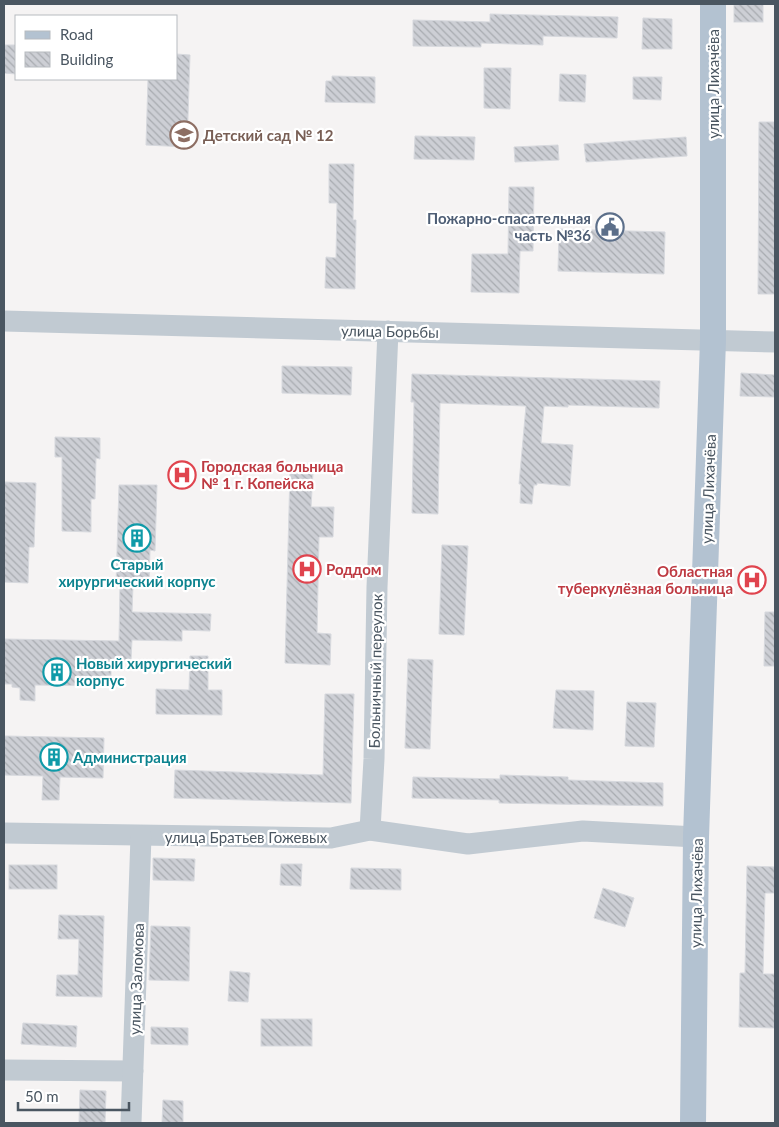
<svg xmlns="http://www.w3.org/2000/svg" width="779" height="1127" font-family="Lato,sans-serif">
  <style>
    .building { fill: url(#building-back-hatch); stroke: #d7d9de }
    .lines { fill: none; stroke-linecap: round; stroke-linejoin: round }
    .minor { stroke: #c1cad2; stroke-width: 21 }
    .major { stroke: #b3c2d1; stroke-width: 26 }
    .labels { text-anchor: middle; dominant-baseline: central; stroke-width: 4.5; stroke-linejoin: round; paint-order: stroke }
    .street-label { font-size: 15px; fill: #4a5661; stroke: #fff }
    .education-label { font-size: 15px; font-weight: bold; fill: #785e54; stroke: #fff; text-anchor: start }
    .service-label { font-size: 15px; font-weight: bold; fill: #4e5e75; stroke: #fff; text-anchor: end }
    .health-label { font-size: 15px; font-weight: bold; fill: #be3a42; stroke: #fff; text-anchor: start }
    .culture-label { font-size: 15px; font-weight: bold; fill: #0d838f; stroke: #fff; text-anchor: start }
  </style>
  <defs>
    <pattern id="building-back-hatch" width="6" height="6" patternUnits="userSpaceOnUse" patternTransform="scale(1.25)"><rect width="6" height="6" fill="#cdcfd5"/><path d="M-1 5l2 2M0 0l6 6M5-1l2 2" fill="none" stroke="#a8abb0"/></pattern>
  </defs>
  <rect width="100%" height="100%" fill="#f5f3f3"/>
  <g class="building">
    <rect x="734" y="4" width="29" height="18"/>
    <path d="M490,14L618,17L617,38L543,36V45L481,43V47L413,46V20L490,22Z"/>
    <path d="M643,18L672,19V49H642Z"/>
    <path d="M4,45H16V74L4,73Z"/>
    <path d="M176,54L190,55L187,147L146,145L148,79H176Z"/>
    <path d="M484,68H511L510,109L484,108Z"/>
    <path d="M560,74L586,75L585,102L559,101Z"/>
    <path d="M332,76L375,77V103L325,102L326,81H332Z"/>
    <path d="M633,77H662L661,100L633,99Z"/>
    <path d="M759,122H775V294H758Z"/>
    <path d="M415,136L475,137L474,160L414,159Z"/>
    <path d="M686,137L687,156L586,162L584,144Z"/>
    <path d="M558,145L559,160L515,162L514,147Z"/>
    <path d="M329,164H354L353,220H356L355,289L325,288L326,257L336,258L337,203H329Z"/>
    <path d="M509,187H534L533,251H520L519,293L471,292L472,254H508Z"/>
    <path d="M559,229L665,232L664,274L558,271Z"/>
    <path d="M282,366L352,367L351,395L282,393Z"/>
    <path d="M741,373L775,375V397L740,396Z"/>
    <path d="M412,374L660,381L659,408L568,405V407L544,406L541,443L573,445L570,486L537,483V485H534L532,504L520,503L521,484H519L526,406L440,403L438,514L412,513L414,402H411Z"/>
    <path d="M55,437L100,438V459L96,458L95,499H91V532L62,531V457H55Z"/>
    <path d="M290,471L313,472L311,507H334L333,537H319L317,633L331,634L330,665L285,663Z"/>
    <path d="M4,482L36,483L34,547H29L28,583L4,582Z"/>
    <path d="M119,485H157L155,551L150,550L149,586L133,585L132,612L211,614L210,631L182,630V641L132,640L131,660H111V686L35,685V701L20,700V688L12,687V684H4V639L119,641L120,585H116Z"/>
    <path d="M442,545L468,546L464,635L439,634Z"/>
    <path d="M765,612H775V666H764Z"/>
    <path d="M190,656H208V690H222V715L156,714V689L189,690Z"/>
    <path d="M408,659L433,660L430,749L405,748Z"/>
    <path d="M556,690L594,691L593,730L553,728Z"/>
    <path d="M325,694H354L351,803L174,798L175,770L323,775Z"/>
    <path d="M627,702L656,703L654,747L625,746Z"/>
    <path d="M4,736L104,738L103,778L60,777L59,800H42L43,776L4,775Z"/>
    <path d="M500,775L568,777V780L663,783V806L499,803V800L412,798L413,777L500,779Z"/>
    <path d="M153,858L195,859L194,881L153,880Z"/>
    <path d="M281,864H302L301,886L280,885Z"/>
    <rect x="9" y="865" width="48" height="24"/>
    <path d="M747,866L775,867V893H765L763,974H775V1028L739,1027L740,973H745Z"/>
    <path d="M351,868L401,869V890L350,889Z"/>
    <path d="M603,888L634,898L625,927L594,918Z"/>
    <path d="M59,915L104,916L102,997L56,996L57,975H78L79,939H58Z"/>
    <path d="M151,926L190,927L189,981L149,980Z"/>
    <path d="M230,971L250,973L248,1002L228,1001Z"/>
    <rect x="261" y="1019" width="51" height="27"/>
    <path d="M23,1023L77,1026L76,1047L21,1044Z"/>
    <path d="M151,1027L188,1028V1045L151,1044Z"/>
    <path d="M80,1090L106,1091L105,1123H79Z"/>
    <path d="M163,1100L183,1101V1123H162Z"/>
  </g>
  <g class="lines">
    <g class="minor">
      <path d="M4,321L775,342"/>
      <path d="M370,830L374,759L377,587L388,331"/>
      <path d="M4,833L331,838L370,830L468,844L583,831L696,837"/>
      <path d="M4,1070L133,1071"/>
      <path d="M131,1123L141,836"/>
    </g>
    <path class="major" d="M693,1123L696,837L713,340V4"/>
  </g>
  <defs>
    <g id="school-ring" transform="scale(1.4375)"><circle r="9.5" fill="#fff" stroke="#8d6e63" stroke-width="1.5"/><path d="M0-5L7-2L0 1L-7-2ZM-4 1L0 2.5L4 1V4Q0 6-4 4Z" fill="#8d6e63"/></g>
    <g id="civic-ring" transform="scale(1.4375)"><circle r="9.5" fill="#fff" stroke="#5c6f8a" stroke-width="1.5"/><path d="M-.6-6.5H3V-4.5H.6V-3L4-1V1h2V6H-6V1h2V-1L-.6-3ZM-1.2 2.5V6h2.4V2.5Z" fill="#5c6f8a"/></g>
    <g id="hospital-ring" transform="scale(1.4375)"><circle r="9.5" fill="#fff" stroke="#e0444e" stroke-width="1.5"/><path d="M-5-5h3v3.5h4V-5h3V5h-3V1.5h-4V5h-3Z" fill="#e0444e"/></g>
    <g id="building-ring" transform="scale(1.4375)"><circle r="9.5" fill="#fff" stroke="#0f9aa8" stroke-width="1.5"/><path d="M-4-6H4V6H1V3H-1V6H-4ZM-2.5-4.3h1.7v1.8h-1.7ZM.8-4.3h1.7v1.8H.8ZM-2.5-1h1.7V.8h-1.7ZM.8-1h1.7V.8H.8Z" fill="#0f9aa8"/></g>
  </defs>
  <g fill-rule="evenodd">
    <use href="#school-ring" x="184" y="135"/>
    <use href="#civic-ring" x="610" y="227"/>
    <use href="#hospital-ring" x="182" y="475"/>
    <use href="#building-ring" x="137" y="538"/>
    <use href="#hospital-ring" x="307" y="569"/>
    <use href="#hospital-ring" x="752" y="580"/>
    <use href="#building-ring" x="57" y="672"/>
    <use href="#building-ring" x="54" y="757"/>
  </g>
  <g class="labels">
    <g class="street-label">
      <text transform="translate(713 84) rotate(-90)">улица Лихачёва</text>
      <text transform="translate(390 331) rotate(1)">улица Борьбы</text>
      <text transform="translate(708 489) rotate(-88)">улица Лихачёва</text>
      <text transform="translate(375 671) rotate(-89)">Больничный переулок</text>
      <text x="246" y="837">улица Братьев Гожевых</text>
      <text transform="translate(696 893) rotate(-89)">улица Лихачёва</text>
      <text transform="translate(136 979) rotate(-88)">улица Заломова</text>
    </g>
    <g class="education-label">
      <text x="203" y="135">Детский сад № 12</text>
    </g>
    <g class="service-label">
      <text x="591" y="218">Пожарно-спасательная<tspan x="591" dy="17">часть №36</tspan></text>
    </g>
    <g class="health-label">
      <text x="201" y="466">Городская больница<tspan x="201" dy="17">№ 1 г. Копейска</tspan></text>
      <text x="326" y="569">Роддом</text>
      <text x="733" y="571" text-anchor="end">Областная<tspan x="733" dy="17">туберкулёзная больница</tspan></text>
    </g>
    <g class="culture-label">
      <text x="137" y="564" text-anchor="middle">Старый<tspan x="137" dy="17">хирургический корпус</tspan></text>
      <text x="76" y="663">Новый хирургический<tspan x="76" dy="17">корпус</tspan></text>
      <text x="73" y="757">Администрация</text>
    </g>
  </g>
  <rect width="779" height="1127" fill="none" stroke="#4a5661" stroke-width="10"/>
  <rect x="15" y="15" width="162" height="65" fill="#ffffff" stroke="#b7bbc0"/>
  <rect x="25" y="31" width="25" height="8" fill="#b3c2d1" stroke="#b7bbc0"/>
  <text x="60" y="40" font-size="15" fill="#4a5661">Road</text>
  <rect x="25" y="52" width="25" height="15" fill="url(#building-back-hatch)" stroke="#b7bbc0"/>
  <text x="60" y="65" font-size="15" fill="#4a5661">Building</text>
  <path d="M18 1102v8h111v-8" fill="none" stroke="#4a5661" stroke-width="2.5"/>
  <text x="25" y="1102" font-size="15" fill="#4a5661" stroke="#ffffff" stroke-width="4" paint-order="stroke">50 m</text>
</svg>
